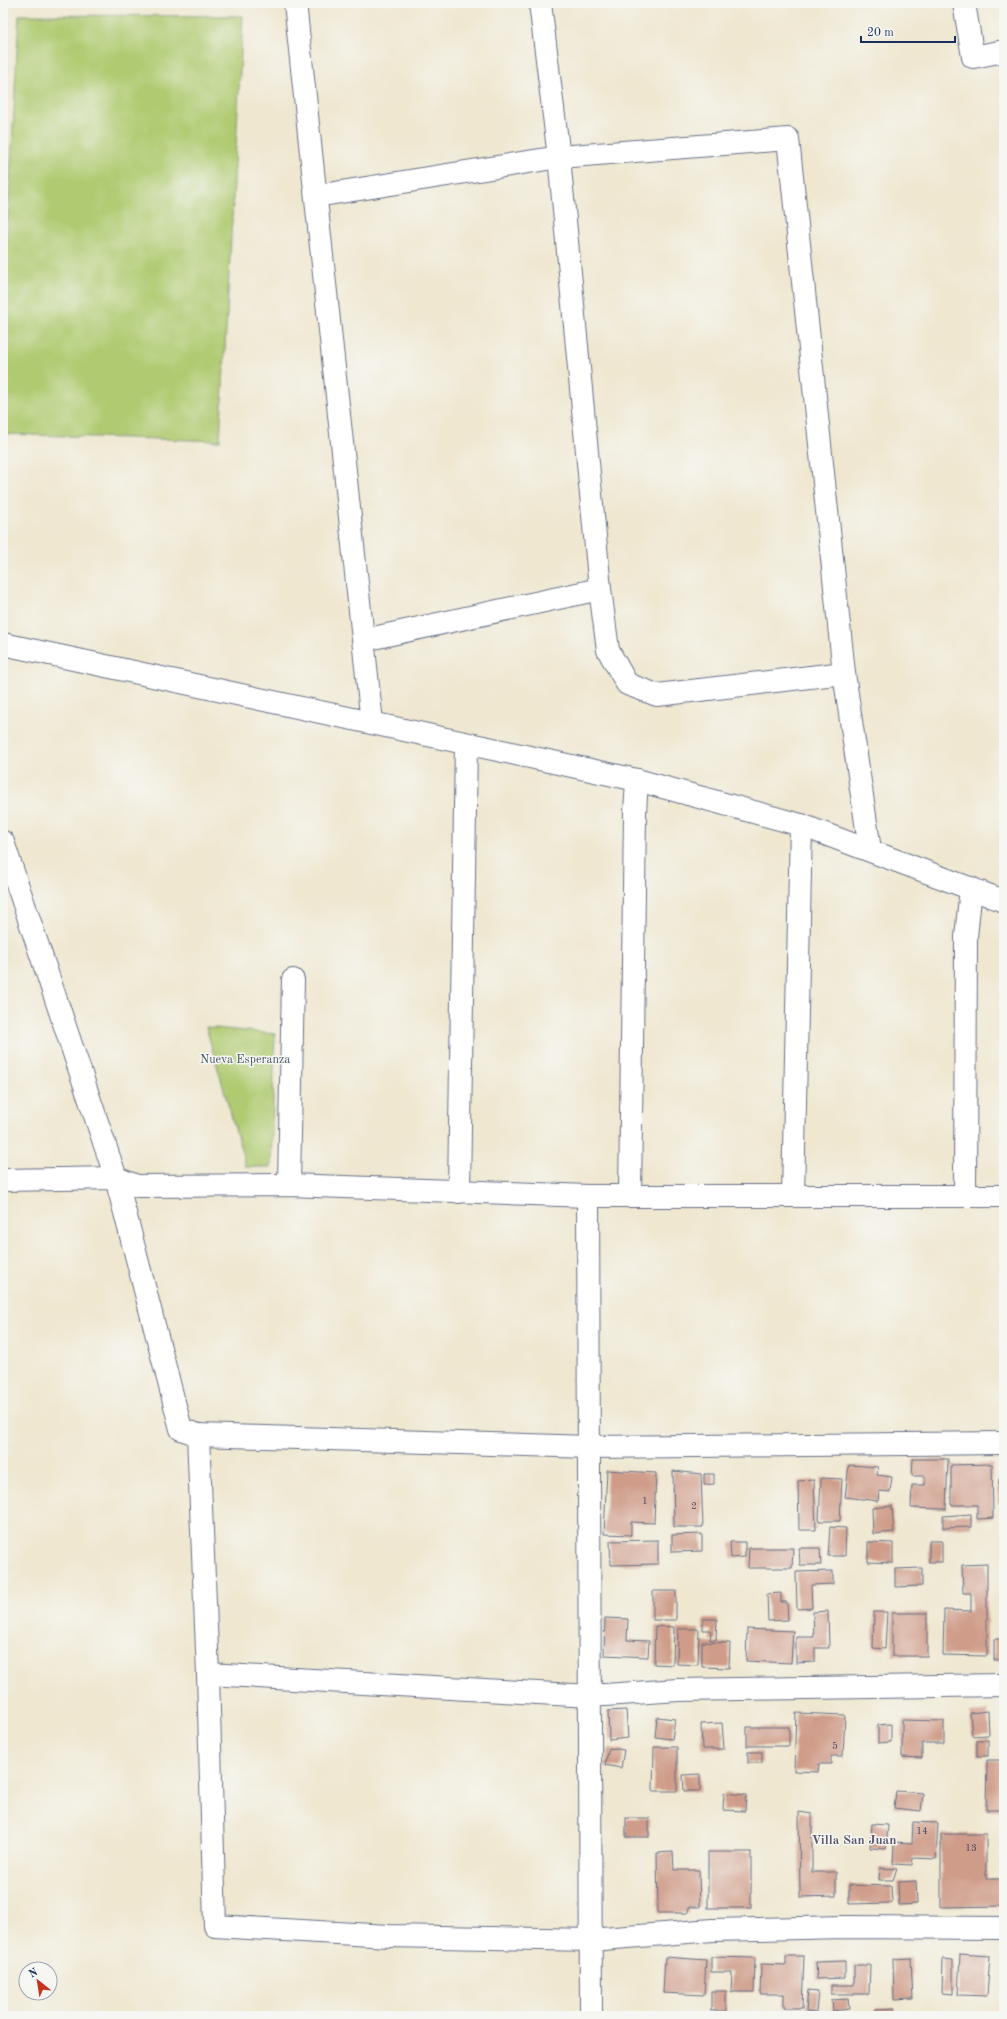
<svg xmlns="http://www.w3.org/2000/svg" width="1007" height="2019" font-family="'Old Standard TT',serif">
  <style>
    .green { fill: #afca70; stroke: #657c67 }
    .building { fill: #cf9c89 }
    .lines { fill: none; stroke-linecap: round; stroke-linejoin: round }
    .minor-casing { stroke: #656f86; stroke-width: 24 }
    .tertiary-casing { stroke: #656f86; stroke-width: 24 }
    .minor { stroke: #fff; stroke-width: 22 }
    .tertiary { stroke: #fff; stroke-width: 22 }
    .labels { text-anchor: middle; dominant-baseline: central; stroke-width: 3; stroke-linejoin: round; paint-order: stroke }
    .number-label { font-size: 10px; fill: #484a69 }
    .park-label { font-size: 12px; fill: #405662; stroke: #f6f6f2 }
    .neighbourhood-label { font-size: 13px; font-weight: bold; fill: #5a556d; stroke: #f6f6f2 }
  </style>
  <rect width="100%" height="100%" fill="#f6f6f2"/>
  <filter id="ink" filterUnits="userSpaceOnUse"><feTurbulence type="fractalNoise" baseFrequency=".025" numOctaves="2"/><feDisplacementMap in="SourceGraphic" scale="8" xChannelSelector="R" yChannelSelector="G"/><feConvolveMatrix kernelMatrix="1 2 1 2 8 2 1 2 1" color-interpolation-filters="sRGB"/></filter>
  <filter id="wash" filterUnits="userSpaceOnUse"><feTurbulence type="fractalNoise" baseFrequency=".012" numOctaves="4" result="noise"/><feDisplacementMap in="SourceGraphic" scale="16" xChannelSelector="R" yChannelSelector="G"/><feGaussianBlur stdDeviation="0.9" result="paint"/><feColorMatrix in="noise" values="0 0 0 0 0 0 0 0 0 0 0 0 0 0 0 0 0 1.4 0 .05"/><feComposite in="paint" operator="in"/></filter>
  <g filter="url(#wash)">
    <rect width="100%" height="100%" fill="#efe7d0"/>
    <g class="green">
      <path d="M19,15L243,16L220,441L3,434V313Z"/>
      <path d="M206,1027L275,1034L271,1167H246Z"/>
    </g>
    <g id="blocks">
      <g class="building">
        <path d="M913,1459H948L946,1509L911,1508L912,1485H925V1476H912Z"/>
        <path d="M992,1464L993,1518L977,1519V1505H951V1465Z"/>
        <path d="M849,1465L878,1467L877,1475L892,1477L890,1492L879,1491L878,1501L845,1497Z"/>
        <path d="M607,1470L656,1473L654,1523L631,1522V1535L604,1534Z"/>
        <path d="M673,1471L701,1474L703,1527H674Z"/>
        <path d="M704,1474H714V1484L704,1485Z"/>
        <path d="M821,1478L842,1479L840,1521H819Z"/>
        <path d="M999,1479H1004V1504L998,1503Z"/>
        <path d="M814,1480L816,1530H799L798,1481Z"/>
        <path d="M892,1506L894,1532L873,1534L872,1508Z"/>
        <path d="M971,1514V1527L943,1528V1516Z"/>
        <path d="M830,1527L846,1528L845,1556H828Z"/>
        <path d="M702,1534V1551L672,1552V1535Z"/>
        <path d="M658,1540V1564L611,1565L610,1541Z"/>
        <rect x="929" y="1541" width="13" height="21"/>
        <path d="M730,1542H745V1557L731,1558Z"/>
        <path d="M868,1542L893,1543V1563L868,1562Z"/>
        <path d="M749,1548H793L792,1568H748Z"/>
        <path d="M799,1548H820L821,1565H800Z"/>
        <path d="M987,1564V1656L943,1655L944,1610L971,1611V1593H963L962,1565Z"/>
        <path d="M922,1568V1586L895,1587V1569Z"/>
        <path d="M833,1571V1584L811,1585L812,1608L797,1609L796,1572Z"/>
        <rect x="653" y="1591" width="23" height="29"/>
        <path d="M781,1593V1602H787L788,1620L768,1621L767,1594Z"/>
        <path d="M828,1611L829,1648H815V1662L796,1663V1637H814L813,1612Z"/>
        <path d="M874,1612H887L885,1649L873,1648Z"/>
        <rect x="892" y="1613" width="35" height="43"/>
        <path d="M605,1618L628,1619L627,1640L649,1641L648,1657L604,1655Z"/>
        <path d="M703,1619H717L716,1640H710L711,1630H703Z"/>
        <path d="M655,1626L674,1627L673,1665L654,1664Z"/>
        <path d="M678,1629H699L698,1665L677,1664Z"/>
        <path d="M747,1629L793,1631L791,1663L746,1661Z"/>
        <rect x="994" y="1639" width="10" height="21"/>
        <path d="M702,1642L730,1643L729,1668L702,1667Z"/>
        <path d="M626,1710L628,1738L609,1740L608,1711Z"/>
        <path d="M988,1711L989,1735L972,1736L970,1713Z"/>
        <path d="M796,1713L845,1715L843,1756H831V1764H819L818,1772L794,1771Z"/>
        <path d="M657,1717L675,1719L672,1739L655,1737Z"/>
        <path d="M902,1720L944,1721V1743H922V1758L902,1757Z"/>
        <path d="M722,1723L724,1749H702L701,1724Z"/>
        <path d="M891,1724V1742L878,1743V1725Z"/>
        <rect x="747" y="1727" width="42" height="19"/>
        <rect x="977" y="1740" width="11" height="16"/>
        <path d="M654,1747H677V1791H653Z"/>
        <path d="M609,1748L624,1750L621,1768L605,1765Z"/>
        <rect x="748" y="1752" width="14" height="11"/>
        <path d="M987,1760H1004V1810H986Z"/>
        <path d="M700,1774V1791H684L683,1775Z"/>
        <path d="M896,1791L923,1793L921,1811L894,1808Z"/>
        <path d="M724,1793L746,1795L745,1811L723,1810Z"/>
        <path d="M799,1812L812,1814V1872H836V1896L800,1897Z"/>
        <rect x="626" y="1818" width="23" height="19"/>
        <path d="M913,1822L938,1823L936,1859L913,1858L912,1865L893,1864L894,1842L912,1843Z"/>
        <path d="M872,1824L888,1825L886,1849L870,1848Z"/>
        <path d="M941,1834H986V1879H1004V1906L941,1907Z"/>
        <path d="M673,1852L674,1870H699L700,1907H689L688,1913H658L657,1853Z"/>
        <rect x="708" y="1852" width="43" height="56"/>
        <path d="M880,1868L897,1869L893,1880H879Z"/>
        <path d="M916,1881L917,1904L899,1905L898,1882Z"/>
        <path d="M849,1885L891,1886L892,1903L849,1904Z"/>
        <path d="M960,1954L990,1956L987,1996L958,1995Z"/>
        <path d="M786,1956H804L802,2008H784V1994H760L761,1964L786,1965Z"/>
        <path d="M665,1957L706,1960L704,1995L663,1993Z"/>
        <path d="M711,1957L755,1958L754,1992H731L732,1972H711Z"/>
        <path d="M911,1958L913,1999L894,2000L893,1959Z"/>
        <path d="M943,1959L953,1960V1994L942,1993Z"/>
        <path d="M845,1961V1978L817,1979L816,1962Z"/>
        <path d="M854,1965H870L869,1994H831V1985H854Z"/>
        <path d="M808,1990L818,1991L816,2012L806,2011Z"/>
        <rect x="711" y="1991" width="15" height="20"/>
        <path d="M848,1999L849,2009L833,2011L832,2000Z"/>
        <path d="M895,2008V2016H875V2009Z"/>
      </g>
    </g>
  </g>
  <g filter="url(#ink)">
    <use href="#blocks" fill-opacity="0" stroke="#656f86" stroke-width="1"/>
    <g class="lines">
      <g class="minor-casing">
        <g id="minor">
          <path d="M295,3L372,723"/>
          <path d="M540,3L559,157L600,589L608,650L627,684L657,695L844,673"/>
          <path d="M964,3L973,57L1004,51"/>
          <path d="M316,196L559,157L788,139L844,673L870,850"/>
          <path d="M364,640L600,589"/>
          <path d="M3,842L116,1178L181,1429L198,1435L208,1674L215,1926L389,1936L591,1940L712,1930L844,1927L1004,1928"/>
          <path d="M3,1180L116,1178L137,1186L289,1185L588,1196H1004"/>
          <path d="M289,1185L293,980"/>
          <path d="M459,1192L466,744"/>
          <path d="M588,1196L591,2016"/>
          <path d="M630,1196L635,813L637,780"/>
          <path d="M793,1196L801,825"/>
          <path d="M965,1196L966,937L971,888"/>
          <path d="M198,1435L590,1447L1004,1443"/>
          <path d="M208,1674L590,1696L678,1690L1004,1685"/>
        </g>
      </g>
      <g class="tertiary-casing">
        <path id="tertiary" d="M3,644L637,780L801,825L1004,901"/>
      </g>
      <use href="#minor" class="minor"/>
      <use href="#tertiary" class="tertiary"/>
    </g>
  </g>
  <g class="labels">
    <g class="number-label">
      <text x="645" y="1501">1</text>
      <text x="694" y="1506">2</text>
      <text x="835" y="1746">5</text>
      <text x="922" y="1831">14</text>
      <text x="971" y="1848">13</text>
    </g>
    <g class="park-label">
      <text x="245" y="1060">Nueva Esperanza</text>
    </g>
    <g class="neighbourhood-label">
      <text x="854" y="1840">Villa San Juan</text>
    </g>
  </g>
  <rect width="1007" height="2019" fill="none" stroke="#f6f6f2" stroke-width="16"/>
  <g transform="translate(38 1981) rotate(330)"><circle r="19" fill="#f6f6f2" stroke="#9ea6b7"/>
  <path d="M0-3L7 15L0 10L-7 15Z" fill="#c8321e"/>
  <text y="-6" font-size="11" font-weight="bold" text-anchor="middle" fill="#1b2f5e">N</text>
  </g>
  <path d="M861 36v6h94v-6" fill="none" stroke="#1b2f5e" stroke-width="2"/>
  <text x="867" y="36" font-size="12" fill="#1b2f5e" stroke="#f6f6f2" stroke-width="3" paint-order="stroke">20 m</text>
</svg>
